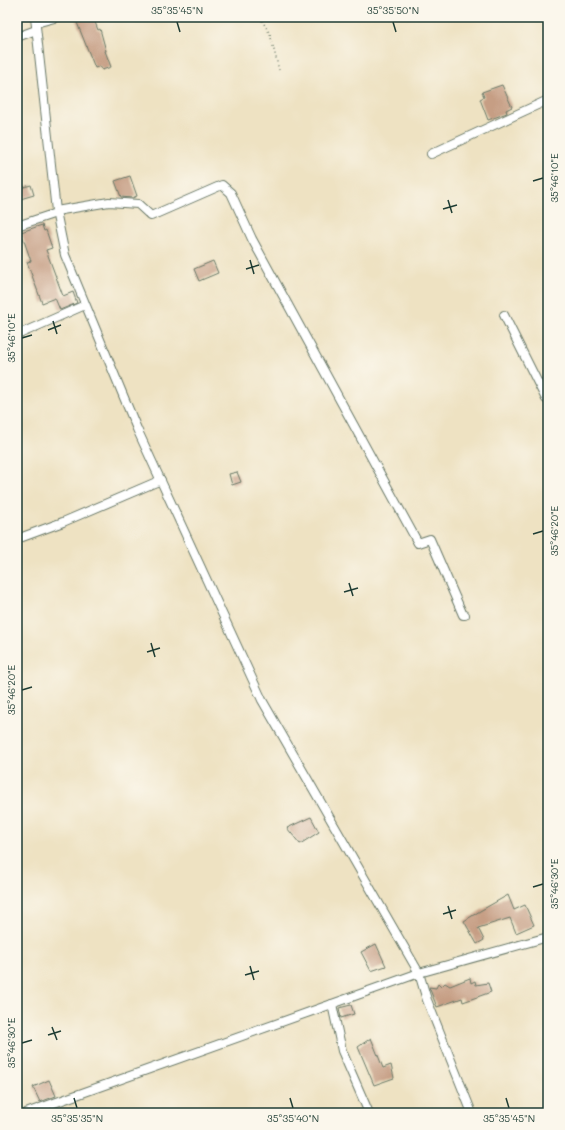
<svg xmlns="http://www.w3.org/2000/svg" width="565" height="1130" font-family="Mali,sans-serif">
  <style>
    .building { fill: #c69e84 }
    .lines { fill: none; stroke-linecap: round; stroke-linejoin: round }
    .minor-casing { stroke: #677766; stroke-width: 10 }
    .path { stroke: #677766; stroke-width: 1.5; stroke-dasharray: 1 3; stroke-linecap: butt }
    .minor { stroke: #fff; stroke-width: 8 }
    .ticks { fill: none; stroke: #1f3d34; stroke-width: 1.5 }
    .neatline { fill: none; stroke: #1f3d34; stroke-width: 1.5 }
    .ticks-label { font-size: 10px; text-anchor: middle; fill: #1f3d34 }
  </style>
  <rect width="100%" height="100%" fill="#fbf7ec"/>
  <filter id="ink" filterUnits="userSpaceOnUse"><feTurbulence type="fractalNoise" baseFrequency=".025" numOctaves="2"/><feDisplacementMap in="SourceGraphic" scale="8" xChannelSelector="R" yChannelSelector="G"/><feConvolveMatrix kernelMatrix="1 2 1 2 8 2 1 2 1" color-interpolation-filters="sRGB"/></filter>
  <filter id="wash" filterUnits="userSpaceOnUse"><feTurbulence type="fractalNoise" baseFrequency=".012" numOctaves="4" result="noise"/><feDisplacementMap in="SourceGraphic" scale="16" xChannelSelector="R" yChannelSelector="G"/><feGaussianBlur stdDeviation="0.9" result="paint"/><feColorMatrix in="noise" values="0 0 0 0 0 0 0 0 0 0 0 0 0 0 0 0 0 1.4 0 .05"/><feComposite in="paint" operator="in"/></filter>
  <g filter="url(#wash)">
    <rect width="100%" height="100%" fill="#eee2c2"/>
    <g id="blocks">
      <g class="building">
        <path d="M93,17L98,30L100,29L106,51H105L111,67L102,70L100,66L95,68L76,20L83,18L84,20Z"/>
        <path d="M502,85L512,107L506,110L507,113L488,120L480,99L484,97L482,92Z"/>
        <path d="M130,176L137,196L132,198L121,197L115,181Z"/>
        <path d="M31,185L34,195L17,200V189Z"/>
        <path d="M42,225L44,231L46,230L52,248L46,250L63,296L73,292L77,303L60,310L55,298L42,303L27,262L31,261L21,232Z"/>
        <path d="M213,261L218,273L199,281L194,269Z"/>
        <path d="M237,472L241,482L232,485L229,474Z"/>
        <path d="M311,817L319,832L300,844L287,828Z"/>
        <path d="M508,895L514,910L525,905L534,925L516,933L510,918L478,928L484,940L477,944L464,921L480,911Z"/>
        <path d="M376,944L386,966L371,971L361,952Z"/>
        <path d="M470,978L471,983L475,981L476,985L488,983L491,992L463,1002L462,998L437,1007L429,987L436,988L438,984L441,987L445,983L450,986Z"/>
        <path d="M351,1005L354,1014L341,1018L339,1008Z"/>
        <path d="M371,1038L383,1068L391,1065L394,1078L374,1085L358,1047Z"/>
        <path d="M49,1080L56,1096L40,1102L33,1087Z"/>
      </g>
    </g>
  </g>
  <g filter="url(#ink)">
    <use href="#blocks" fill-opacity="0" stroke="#677766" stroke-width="1"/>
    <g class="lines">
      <g class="minor-casing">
        <g id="minor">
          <path d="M35,17L56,211L65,255L137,429L262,700L419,973L427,1000L472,1113"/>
          <path d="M36,23L58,17"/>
          <path d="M17,37L36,30"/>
          <path d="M431,154L548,100"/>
          <path d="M56,211L109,202L138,204L151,216L222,185L231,193L252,239L418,543L430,539L463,615H465"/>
          <path d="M17,226L56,213"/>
          <path d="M504,315L546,399L548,400"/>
          <path d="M17,335L85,305"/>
          <path d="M17,539L63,522L161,480"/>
          <path d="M332,1004L342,1051L369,1113"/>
          <path d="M26,1113L419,973L548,937"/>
        </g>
      </g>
      <path class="path" d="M260,17L270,34L279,70"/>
      <use href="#minor" class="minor"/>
    </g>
  </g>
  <path class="ticks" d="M177,22L180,32M393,22L396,32M533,181L543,178M448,200L452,213M443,209L457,205M250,260L254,274M246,269L259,265M53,321L57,334M48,330L61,325M22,338L32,335M533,534L543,531M349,583L353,596M344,592L358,588M151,643L155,657M147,652L160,648M22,690L32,687M533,887L543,884M448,906L452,919M443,914L456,910M250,966L254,980M245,975L259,971M52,1027L57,1040M48,1035L61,1031M22,1043L32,1040M74,1098L77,1108M290,1098L293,1108M506,1098L509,1108"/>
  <rect width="565" height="1130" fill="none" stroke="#fbf7ec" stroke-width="44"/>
  <rect x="22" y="22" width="521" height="1086" class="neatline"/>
  <g class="ticks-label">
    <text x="177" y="14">35°35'45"N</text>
    <text x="393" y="14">35°35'50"N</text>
    <text transform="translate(554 178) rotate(-90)" y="4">35°46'10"E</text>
    <text transform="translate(11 338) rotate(-90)" y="4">35°46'10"E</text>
    <text transform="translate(554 531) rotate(-90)" y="4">35°46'20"E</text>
    <text transform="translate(11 690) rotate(-90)" y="4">35°46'20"E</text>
    <text transform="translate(554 884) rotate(-90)" y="4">35°46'30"E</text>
    <text transform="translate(11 1043) rotate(-90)" y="4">35°46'30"E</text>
    <text x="77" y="1122">35°35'35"N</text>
    <text x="293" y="1122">35°35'40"N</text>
    <text x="509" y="1122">35°35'45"N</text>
  </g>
</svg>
